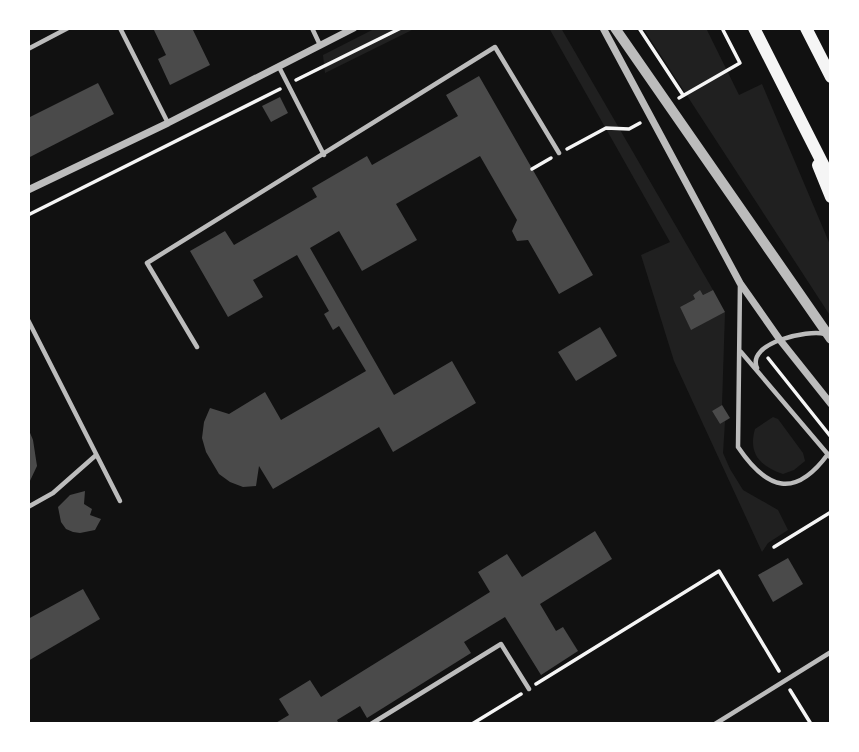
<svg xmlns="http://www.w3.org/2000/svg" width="859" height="752" font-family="Georgia,serif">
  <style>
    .green { fill: #202020 }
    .building { fill: #4a4a4a }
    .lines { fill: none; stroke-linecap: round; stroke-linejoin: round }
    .path { stroke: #f5f5f5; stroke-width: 3.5 }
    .service { stroke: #bcbcbc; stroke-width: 4.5 }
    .minor { stroke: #bcbcbc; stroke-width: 7 }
    .tertiary { stroke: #bcbcbc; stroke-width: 10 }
    .secondary { stroke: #f5f5f5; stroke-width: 12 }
    .primary { stroke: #f5f5f5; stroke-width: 12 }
  </style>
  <rect width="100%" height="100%" fill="#111"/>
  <g class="green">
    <path d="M376,28H416L325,73L323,55Z"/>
    <path d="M549,28H561L713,290L703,295L700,291L693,295L695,299L680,307L691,329L725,312L722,405L712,411L720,424L725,421L723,453L730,469L743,490L778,510L788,530L768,543L762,552L674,361L641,255L670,242Z"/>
    <path d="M643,28H706L739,95L762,84L831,247V317Z"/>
    <path d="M773,417L778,419L803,453L805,461L794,470L783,474C760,466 748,454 755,429Z"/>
  </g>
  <g class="building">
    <path d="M153,28H192L210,65L170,85L158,59L166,55Z"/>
    <path d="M479,76L593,275L559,294L528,240L517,241L512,231L517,220L480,156L396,204L417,240L362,271L339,231L310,248L394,395L452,361L476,403L393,452L379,427L273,489L259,466L256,486L243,487L230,482L219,474L206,452L202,438L204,422L210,408L229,414L265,392L281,420L366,371L339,326L333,330L324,314L329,311L297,255L253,280L263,297L228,317L190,251L225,231L234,245L317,197L312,188L367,156L372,165L458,116L446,95Z"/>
    <path d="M98,83L114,114L28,158V118Z"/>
    <path d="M280,97L288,113L271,122L262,106Z"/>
    <path d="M700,290L703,295L713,290L725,312L691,330L680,307L695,299L693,295Z"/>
    <path d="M600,327L617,356L576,381L558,352Z"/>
    <path d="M722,405L730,418L720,424L712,411Z"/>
    <path d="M28,428L33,440L37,466L28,485Z"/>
    <path d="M85,491L84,504L92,509L90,515L101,519L95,530L80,533L73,532L66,529L61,522L58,507L70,495Z"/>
    <path d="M595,531L612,559L540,604L556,631L563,627L578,651L541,675L505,617L464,642L471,653L367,718L360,706L337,720L339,724H274L289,715L279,699L310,680L321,697L490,592L478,572L507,554L522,577Z"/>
    <path d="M788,558L803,584L773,602L758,575Z"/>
    <path d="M83,589L100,619L28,661V619Z"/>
  </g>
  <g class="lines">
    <g class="path">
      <path d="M639,28L683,95"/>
      <path d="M296,80L401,28"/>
      <path d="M679,98L740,63L723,30"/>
      <path d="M567,149L606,128L629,129L640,123"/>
      <path d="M532,169L551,158"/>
      <path d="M28,215L280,89"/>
      <path d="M768,358L831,437"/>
      <path d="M774,547L831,512"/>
      <path d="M536,684L719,571L779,671"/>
      <path d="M790,690L811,724"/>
      <path d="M472,724L521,694"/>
    </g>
    <g class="service">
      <path d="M120,28L168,123"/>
      <path d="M312,28L320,45"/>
      <path d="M28,49L68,28"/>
      <path d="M279,67L324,155"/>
      <path d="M740,283L738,447C767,490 795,499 828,454"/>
      <path d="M28,320L120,501"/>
      <path d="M197,347L147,263L495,47L559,153"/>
      <path d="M741,352L831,458"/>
      <path d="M757,368C746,343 808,329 825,334"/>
      <path d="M28,507L53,493L95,456"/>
      <path d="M371,724L501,644L529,689"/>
      <path d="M715,724L831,652"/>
    </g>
    <g class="minor">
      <path d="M603,28L740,283L780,340L831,404"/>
      <path d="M28,190L168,123L354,28"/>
    </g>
    <path class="tertiary" d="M615,28L831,339"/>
    <path class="secondary" d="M818,165L831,197"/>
    <g class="primary">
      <path d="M754,28L831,180"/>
      <path d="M806,28L831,77"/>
    </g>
  </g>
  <rect width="859" height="752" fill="none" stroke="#ffffff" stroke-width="60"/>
</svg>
